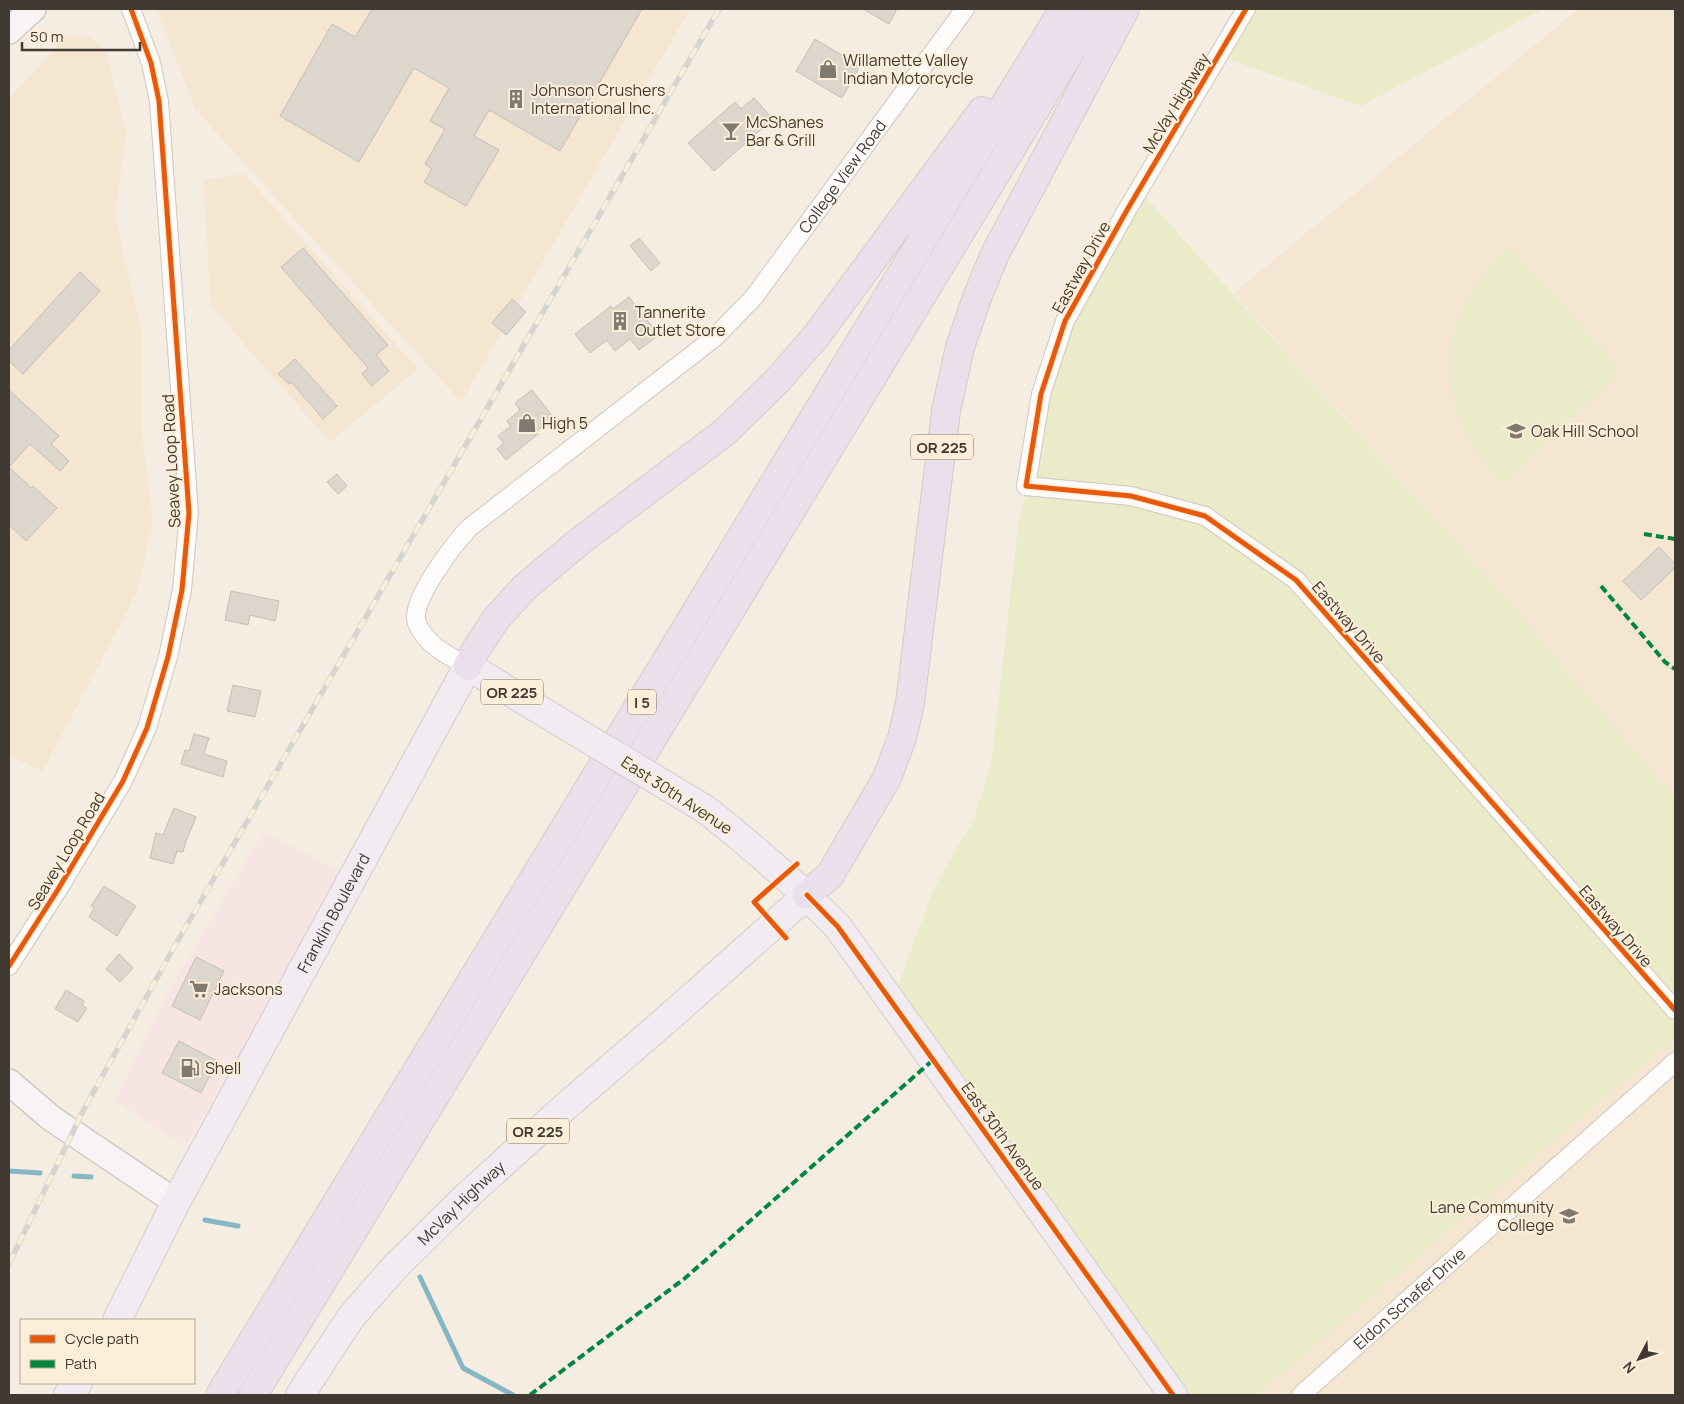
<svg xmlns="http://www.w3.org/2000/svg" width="1684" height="1404" font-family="Manrope,sans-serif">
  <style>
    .commercial { fill: #f7e5e4 }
    .built { fill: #f5e6d2 }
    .green { fill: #e9ebc9 }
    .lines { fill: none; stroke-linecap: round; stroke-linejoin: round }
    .stream { stroke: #85b6c6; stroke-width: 5 }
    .building { fill: #dcd6cd; stroke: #c4beb5 }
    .street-casing { stroke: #cec8bf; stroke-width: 20 }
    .secondary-casing { stroke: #cec8bf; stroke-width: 28 }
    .primary-casing { stroke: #d1cdc8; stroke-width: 30 }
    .highway-casing { stroke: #d1cdc8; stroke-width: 30 }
    .street { stroke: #fefcfa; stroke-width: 18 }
    .secondary { stroke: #f8f4f5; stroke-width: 25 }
    .primary { stroke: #f2ebf1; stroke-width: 28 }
    .highway { stroke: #e9e0eb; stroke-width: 28 }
    .rail-casing { stroke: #d6d4d0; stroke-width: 5.5 }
    .rail { stroke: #fdeed9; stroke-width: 4; stroke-dasharray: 11; stroke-linecap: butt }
    .primary-bridge-casing { stroke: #d1cdc8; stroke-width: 30; stroke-linecap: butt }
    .primary-bridge { stroke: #f2ebf1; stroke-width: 28 }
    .quiet { stroke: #00873e; stroke-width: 4; stroke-dasharray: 8 4; stroke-linecap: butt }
    .cycleway-casing { stroke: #fdeed9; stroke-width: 8 }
    .cycleway { stroke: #e8590c; stroke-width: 5 }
    .labels { text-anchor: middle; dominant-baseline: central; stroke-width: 4; stroke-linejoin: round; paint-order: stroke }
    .shield { fill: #fdeed9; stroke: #797064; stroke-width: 1 }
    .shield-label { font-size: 15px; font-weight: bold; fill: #403a32 }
    .poi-label { font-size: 16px; fill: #403a32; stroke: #fdeed9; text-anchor: start }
    .street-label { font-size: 16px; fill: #403a32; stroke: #fdeed9 }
  </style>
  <rect width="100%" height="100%" fill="#f5ede1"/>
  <path class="commercial" d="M264,831L341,872L294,963L186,1147L115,1101L164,999Z"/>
  <g class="built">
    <path d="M157,9H690L461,402L195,109Z"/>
    <path d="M1578,9H1675V798L1480,568L1234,293Z"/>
    <path d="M67,36L92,37L105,51L126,133L115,218L141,327V427L153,524L136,594L43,771L9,756V99Z"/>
    <path d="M244,174L418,369L330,442L211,306L203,180Z"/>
    <path d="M1675,1037V1395H1250Z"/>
  </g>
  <g class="green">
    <path d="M1246,9H1543L1361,106L1219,56Z"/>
    <path d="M1139,190L1480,568L1675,798V1037L1257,1395H1173L892,1003L933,890L974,819L991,765L1018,528L1051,362Z"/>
    <path d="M1509,247L1616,362V377L1503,486C1431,409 1430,320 1509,247Z"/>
  </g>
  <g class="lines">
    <g class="stream">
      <path d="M9,1171L40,1173"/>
      <path d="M74,1176L91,1177"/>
      <path d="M205,1220L238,1226"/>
      <path d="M420,1277L463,1368L513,1395"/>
    </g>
  </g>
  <g class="building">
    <path d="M372,9H642L560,151L489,110L474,136L499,150L466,206L424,182L432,169L425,164L445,129L430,121L449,88L414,68L359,162L280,116L332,24L355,37Z"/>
    <path d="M863,9H897L889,24Z"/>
    <path d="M815,39L860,66L842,98L796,71Z"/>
    <path d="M754,98L773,119L714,171L688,143L735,102L741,109Z"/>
    <path d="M639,238L660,263L651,271L630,246Z"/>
    <path d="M303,248L388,345L376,355L389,371L372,386L362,374L368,368L281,267Z"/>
    <path d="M80,272L100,291L23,374L9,361V350Z"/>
    <path d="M629,297L659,335L639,350L630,339L615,351L607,340L590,353L575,334L611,306L613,309Z"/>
    <path d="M512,299L526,312L506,335L492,323Z"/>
    <path d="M295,359L337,406L323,419L291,382L289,384L278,374Z"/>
    <path d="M9,390L59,436L51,444L69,461L60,471L30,444L9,467Z"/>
    <path d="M532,390L553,417L536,432L538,434L506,460L497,449L504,443L498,436L511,426L507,421L520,410L515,403Z"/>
    <path d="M9,467L31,488L33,486L57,508L26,541L9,525Z"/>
    <path d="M337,474L347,486L338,494L327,482Z"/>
    <path d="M1659,547L1675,564V568L1641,600L1623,581Z"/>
    <path d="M231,591L279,601L275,621L250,615L248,625L225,620Z"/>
    <path d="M233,685L261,691L255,717L227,711Z"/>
    <path d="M194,734L209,738L204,754L227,761L223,777L181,764L185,750L189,751Z"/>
    <path d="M174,808L196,817L186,841L183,852L177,851L173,864L150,858L156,833L163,835Z"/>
    <path d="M104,886L136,906L117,936L89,917L94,908L91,906Z"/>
    <path d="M119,954L133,968L120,982L106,969Z"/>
    <path d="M196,957L224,971L200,1020L172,1006Z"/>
    <path d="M66,990L84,1001L82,1005L87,1008L78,1022L55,1009Z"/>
    <path d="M179,1041L217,1061L201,1093L162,1073Z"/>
  </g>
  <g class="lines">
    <g class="street-casing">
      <g id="street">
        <path d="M1246,9L1127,210L1065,321L1041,394L1026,486L1131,496L1205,516L1296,580L1675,1010"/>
        <path id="s1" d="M468,666C448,656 426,645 417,623C408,603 455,543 469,528L714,338L754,297L965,9"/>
        <path d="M9,966L57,891L123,781L147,728L168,657L182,590L189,513L159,101L151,63L131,9"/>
        <path id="s2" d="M1301,1395L1675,1062"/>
      </g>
    </g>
    <g class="secondary-casing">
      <g id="secondary">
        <path d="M9,31L33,9"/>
        <path d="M9,1082L51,1118L176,1202"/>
      </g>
    </g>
    <g class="primary-casing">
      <g id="primary">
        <path d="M705,809C752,846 796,884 838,927L1173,1395"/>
        <path id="s3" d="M117,1320L176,1202L468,666L555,719"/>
        <path d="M68,1395L78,1383"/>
        <path id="s4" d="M300,1395L351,1317L395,1267L469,1194L565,1107L665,1021L807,895"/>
      </g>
    </g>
    <g class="highway-casing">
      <g id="highway">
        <path d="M468,666L475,651L496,619L524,588L580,541L726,431L778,380L817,335L982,111"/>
        <path d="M807,895L830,875L887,778L902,738L910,703L946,411L960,347L978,295L995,254L1125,9"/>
        <path d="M220,1395L969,163L1064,9"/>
        <path d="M253,1395L1096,9"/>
      </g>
    </g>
    <use href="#street" class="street"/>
    <use href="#secondary" class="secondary"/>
    <use href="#primary" class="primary"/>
    <use href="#highway" class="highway"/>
    <g class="rail-casing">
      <path id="rail" d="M9,1264L83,1111L173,949L719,9"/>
    </g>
    <use href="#rail" class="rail"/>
    <g class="primary-bridge-casing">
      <path id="primary-bridge" d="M555,719L705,809"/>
    </g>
    <use href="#primary-bridge" class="primary-bridge"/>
    <g class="quiet">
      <path d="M1644,534L1675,539"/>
      <path d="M1601,586L1665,662L1675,669"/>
      <path d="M530,1395L684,1279L933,1060"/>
    </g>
    <g class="cycleway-casing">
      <g id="cycleway">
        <path d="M1246,9L1127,210L1065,321L1041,394L1026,486L1131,496L1205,516L1296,580L1675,1010"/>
        <path d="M807,895L838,927L1173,1395"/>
        <path d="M786,938L754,902L797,864"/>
        <path d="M9,966L57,891L123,781L147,728L168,657L182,590L189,513L159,101L151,63L131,9"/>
      </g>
    </g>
    <use href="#cycleway" class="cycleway"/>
  </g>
  <defs>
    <g id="shop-bare" transform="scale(1.5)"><path d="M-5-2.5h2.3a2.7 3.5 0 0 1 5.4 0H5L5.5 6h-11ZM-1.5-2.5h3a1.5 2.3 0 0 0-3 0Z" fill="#7f796f" stroke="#fdeed9" stroke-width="2.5" paint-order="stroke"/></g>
    <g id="building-bare" transform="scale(1.5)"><path d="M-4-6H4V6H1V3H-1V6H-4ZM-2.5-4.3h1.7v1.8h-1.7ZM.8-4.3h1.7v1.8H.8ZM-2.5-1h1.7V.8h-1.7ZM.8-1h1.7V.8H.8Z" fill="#7f796f" stroke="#fdeed9" stroke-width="2.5" paint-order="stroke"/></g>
    <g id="bar-bare" transform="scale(1.5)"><path d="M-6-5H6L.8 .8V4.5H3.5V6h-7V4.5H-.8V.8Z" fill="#7f796f" stroke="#fdeed9" stroke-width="2.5" paint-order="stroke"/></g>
    <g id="school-bare" transform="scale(1.5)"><path d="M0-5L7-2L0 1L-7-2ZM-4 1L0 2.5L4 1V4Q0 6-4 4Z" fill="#7f796f" stroke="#fdeed9" stroke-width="2.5" paint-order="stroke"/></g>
    <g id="supermarket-bare" transform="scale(1.5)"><path d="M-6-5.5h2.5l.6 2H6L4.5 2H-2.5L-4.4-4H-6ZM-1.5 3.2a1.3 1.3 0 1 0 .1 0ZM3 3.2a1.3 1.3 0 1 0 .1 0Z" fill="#7f796f" stroke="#fdeed9" stroke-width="2.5" paint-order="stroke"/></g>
    <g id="fuel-bare" transform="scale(1.5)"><path d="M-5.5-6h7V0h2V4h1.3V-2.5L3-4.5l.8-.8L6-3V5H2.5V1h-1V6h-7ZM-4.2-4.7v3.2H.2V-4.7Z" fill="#7f796f" stroke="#fdeed9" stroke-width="2.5" paint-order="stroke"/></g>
    <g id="university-bare" transform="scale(1.5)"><path d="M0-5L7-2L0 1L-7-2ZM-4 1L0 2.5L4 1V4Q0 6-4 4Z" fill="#7f796f" stroke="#fdeed9" stroke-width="2.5" paint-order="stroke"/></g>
  </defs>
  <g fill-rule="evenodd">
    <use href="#shop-bare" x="828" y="69"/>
    <use href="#building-bare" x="516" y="99"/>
    <use href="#bar-bare" x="731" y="131"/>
    <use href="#building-bare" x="620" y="321"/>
    <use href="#shop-bare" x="527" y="423"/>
    <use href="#school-bare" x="1516" y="431"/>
    <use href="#supermarket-bare" x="199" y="989"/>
    <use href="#fuel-bare" x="190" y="1068"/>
    <use href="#university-bare" x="1569" y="1216"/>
  </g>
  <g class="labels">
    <g class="shield">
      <rect x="911" y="434.5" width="62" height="25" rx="4"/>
      <rect x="481" y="679.5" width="62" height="25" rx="4"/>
      <rect x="628" y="689.5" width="28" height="25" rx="4"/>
      <rect x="507" y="1118.5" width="62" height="25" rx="4"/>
    </g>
    <g class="shield-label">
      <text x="942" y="447">OR 225</text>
      <text x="512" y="692">OR 225</text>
      <text x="642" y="702">I 5</text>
      <text x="538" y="1131">OR 225</text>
    </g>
    <g class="poi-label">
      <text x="843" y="60">Willamette Valley<tspan x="843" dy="18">Indian Motorcycle</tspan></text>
      <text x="531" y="90">Johnson Crushers<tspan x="531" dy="18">International Inc.</tspan></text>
      <text x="746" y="122">McShanes<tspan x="746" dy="18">Bar &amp; Grill</tspan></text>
      <text x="635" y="312">Tannerite<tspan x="635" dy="18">Outlet Store</tspan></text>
      <text x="542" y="423">High 5</text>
      <text x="1531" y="431">Oak Hill School</text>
      <text x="214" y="989">Jacksons</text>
      <text x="205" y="1068">Shell</text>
      <text x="1554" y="1207" text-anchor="end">Lane Community<tspan x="1554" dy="18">College</tspan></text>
    </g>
    <g class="street-label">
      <text transform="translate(1176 103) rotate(-59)">McVay Highway</text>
      <text stroke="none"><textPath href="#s1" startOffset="696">College View Road</textPath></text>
      <text transform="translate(1081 267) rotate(-61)">Eastway Drive</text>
      <text transform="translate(171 461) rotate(-93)">Seavey Loop Road</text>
      <text transform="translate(1349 622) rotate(49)">Eastway Drive</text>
      <text transform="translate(677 795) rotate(33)">East 30th Avenue</text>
      <text transform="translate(66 851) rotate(-59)">Seavey Loop Road</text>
      <text stroke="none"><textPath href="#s3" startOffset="461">Franklin Boulevard</textPath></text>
      <text transform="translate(1616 926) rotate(49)">Eastway Drive</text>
      <text transform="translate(1003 1136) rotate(54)">East 30th Avenue</text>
      <text stroke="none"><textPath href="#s4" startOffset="252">McVay Highway</textPath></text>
      <text stroke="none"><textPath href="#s2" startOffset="145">Eldon Schafer Drive</textPath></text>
    </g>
  </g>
  <rect width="1684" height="1404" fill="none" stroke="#403a32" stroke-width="20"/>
  <rect x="20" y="1319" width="175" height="65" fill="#fdeed9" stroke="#b1a696"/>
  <rect x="30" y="1335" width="25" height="8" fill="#e8590c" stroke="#b1a696"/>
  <text x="65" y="1344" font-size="15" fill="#403a32">Cycle path</text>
  <rect x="30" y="1360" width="25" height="8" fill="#00873e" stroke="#b1a696"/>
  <text x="65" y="1369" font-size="15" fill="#403a32">Path</text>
  <g transform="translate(1639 1359) rotate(229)" stroke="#fdeed9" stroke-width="4" paint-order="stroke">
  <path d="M0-4L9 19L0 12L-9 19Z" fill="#403a32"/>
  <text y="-8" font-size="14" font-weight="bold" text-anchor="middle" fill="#403a32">N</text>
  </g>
  <path d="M22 42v8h118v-8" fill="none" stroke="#403a32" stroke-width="2.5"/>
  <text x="30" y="42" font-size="15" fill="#403a32" stroke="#fdeed9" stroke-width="4" paint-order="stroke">50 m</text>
</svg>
